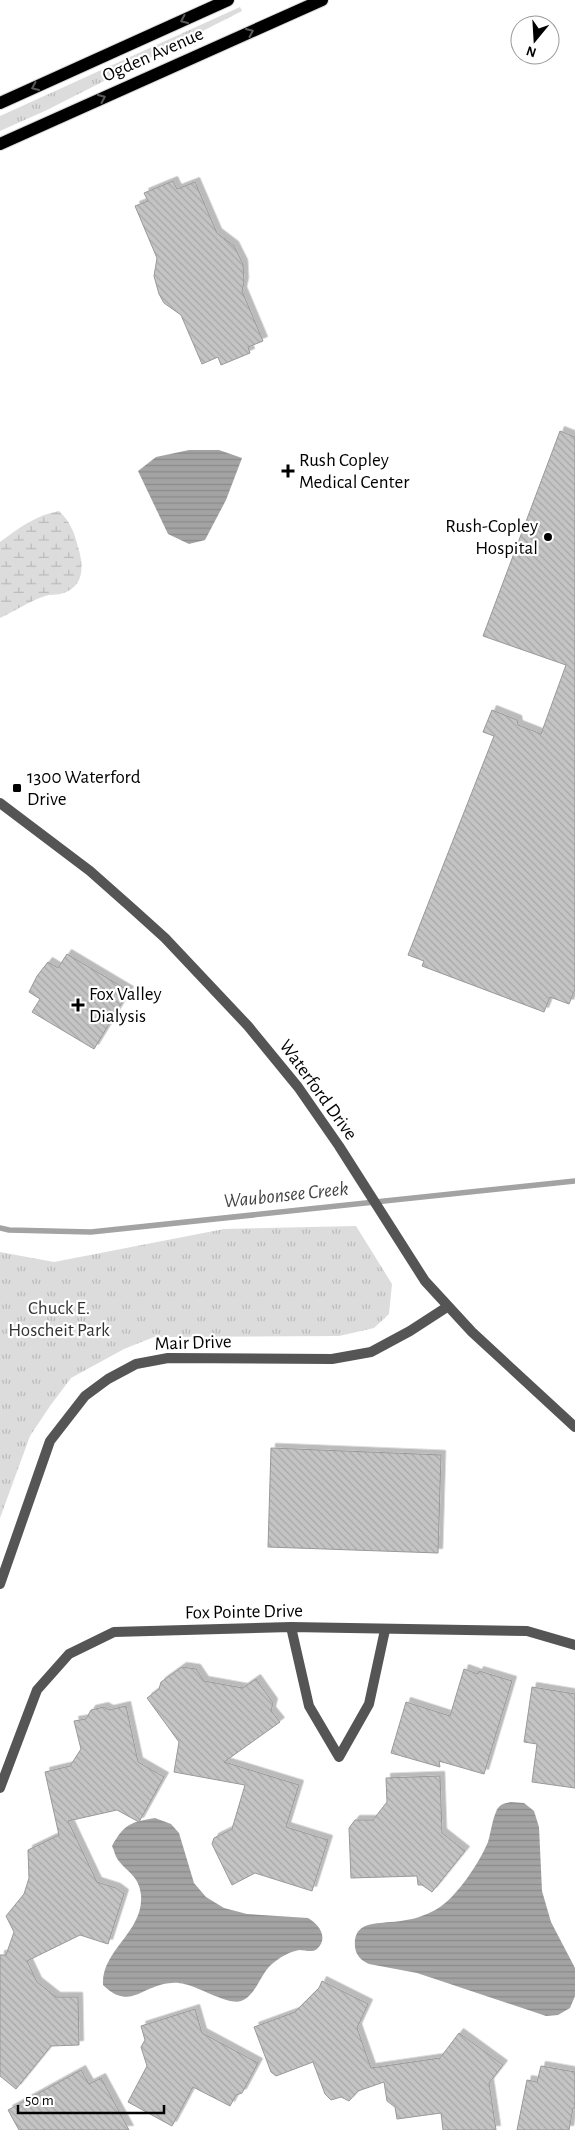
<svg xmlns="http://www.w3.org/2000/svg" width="575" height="2130" font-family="'Alegreya Sans',sans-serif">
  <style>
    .grass { fill: url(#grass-tufts) }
    .wetland { fill: url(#wetland-marsh) }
    .water { fill: url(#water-rules) }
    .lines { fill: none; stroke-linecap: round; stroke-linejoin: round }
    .stream { stroke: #a3a3a3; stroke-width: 5.5 }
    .building { fill: url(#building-back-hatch); stroke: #999; filter: url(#shadow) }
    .primary-casing { stroke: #dbdbdb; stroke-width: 14 }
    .street { stroke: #555; stroke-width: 10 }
    .primary { stroke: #000; stroke-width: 12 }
    .oneway { stroke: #595959 }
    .poi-dot { fill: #000; stroke: #fff; stroke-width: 2 }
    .labels { text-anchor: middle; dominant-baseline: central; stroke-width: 4.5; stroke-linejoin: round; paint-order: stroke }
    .street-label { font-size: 19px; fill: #000; stroke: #fff }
    .poi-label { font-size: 19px; fill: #000; stroke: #fff; text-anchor: start }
    .park-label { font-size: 19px; fill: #333; stroke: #fff }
    .water-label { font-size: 20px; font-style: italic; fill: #444; stroke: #fff }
  </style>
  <defs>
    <pattern id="grass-tufts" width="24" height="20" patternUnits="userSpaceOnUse" patternTransform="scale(1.25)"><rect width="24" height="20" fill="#dcdcdc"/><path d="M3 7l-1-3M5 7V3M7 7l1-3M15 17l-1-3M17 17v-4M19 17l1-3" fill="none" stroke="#bbb"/></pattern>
    <pattern id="wetland-marsh" width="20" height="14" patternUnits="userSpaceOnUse" patternTransform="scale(1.25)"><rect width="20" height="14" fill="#dcdcdc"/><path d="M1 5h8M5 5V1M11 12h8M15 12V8" fill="none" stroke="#bbb"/></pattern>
    <pattern id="water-rules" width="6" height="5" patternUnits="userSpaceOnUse" patternTransform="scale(1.25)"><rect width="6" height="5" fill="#a3a3a3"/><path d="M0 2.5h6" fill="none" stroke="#8b8b8b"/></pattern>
    <pattern id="building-back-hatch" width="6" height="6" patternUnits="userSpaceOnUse" patternTransform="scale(1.25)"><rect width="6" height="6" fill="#c4c4c4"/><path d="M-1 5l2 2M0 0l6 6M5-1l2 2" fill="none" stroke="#a7a7a7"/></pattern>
    <filter id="shadow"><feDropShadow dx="4.5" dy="-4.5" stdDeviation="0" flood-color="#0004"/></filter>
  </defs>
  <rect width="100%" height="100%" fill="#fff"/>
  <g class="grass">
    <path d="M240,7L242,11L47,110L0,131V116Z"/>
    <path d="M356,1226L392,1284L389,1314L374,1328L339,1336L154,1337L124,1349L71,1378L50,1406L30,1436L0,1518V1252L54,1262L224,1229Z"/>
  </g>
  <path class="wetland" d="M59,511C70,521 75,534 78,547C84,566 85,588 60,594C55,595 50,594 45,596C30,601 15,611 0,618V542C19,528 36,515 59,511Z"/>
  <g class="water">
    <path d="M189,450H219L242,458L226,500L205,540L189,544L168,534L138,471L156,457Z"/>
    <path d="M511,1802L524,1803L534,1811L539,1827L542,1891L551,1922L575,1968V1996L570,2008L558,2015L546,2016L417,1973L369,1964C362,1961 356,1956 355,1947C353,1923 372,1924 389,1922C397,1922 404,1920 412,1919C420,1917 430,1913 437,1909C457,1897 479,1863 488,1842C491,1832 492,1821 496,1812C498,1805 504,1803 511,1802Z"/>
    <path d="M155,1818L171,1824L179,1833L194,1883L206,1897L224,1908L247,1914L308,1918C319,1924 329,1938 317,1949C312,1953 305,1950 299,1950C289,1952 280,1957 272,1964C260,1974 256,1996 241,2001C231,2005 205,1991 194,1987C188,1985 179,1982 172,1983C143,1984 130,2012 103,1985C101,1950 144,1932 141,1895C139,1876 128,1873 118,1860C115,1856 114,1850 112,1846C124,1824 131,1822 155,1818Z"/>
  </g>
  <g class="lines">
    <path class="stream" d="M0,1228L9,1230L91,1232L575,1181"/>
  </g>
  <g class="building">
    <path d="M173,181L177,189L195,182L217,233L234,246L243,264L244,282L242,291L263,341L248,347L250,353L221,365L218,357L202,364L181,315L164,303L159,294L154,276L157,258L135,206L148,201L144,193Z"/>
    <path d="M560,431L575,437V989L569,1004L550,997L544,1012L422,966L424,961L408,955L494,736L483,732L492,710L517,720L518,725L541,734L566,665L483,636Z"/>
    <path d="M67,954L129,991L94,1049L32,1012L40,999L29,992L37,976L48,962L58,968Z"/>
    <path d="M271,1448L441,1455L438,1553L268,1547Z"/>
    <path d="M182,1667L196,1669L204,1681L243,1688L256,1679L273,1703L271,1711L280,1722L224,1762L299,1785L286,1827L328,1840L312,1891L255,1873L232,1885L212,1844L214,1838L232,1829L245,1785L174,1772L179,1742L147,1698L159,1689L161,1682Z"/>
    <path d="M464,1669L478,1674L479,1671L512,1681L484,1774L439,1761L440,1767L391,1753L406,1702L450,1716Z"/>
    <path d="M532,1687L575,1694V1788L532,1782L537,1744L524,1742Z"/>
    <path d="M126,1706L138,1762L164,1777L139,1822L117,1810L68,1821L97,1882L116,1888L124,1894L108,1944L80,1935L27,1961L37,1982L56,1997H78L79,2045L51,2046L16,2089L0,2076V1955H6L14,1932L6,1916L24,1894L29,1878L28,1850L59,1835L45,1772L70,1766L81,1749L74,1721L86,1719L91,1710L104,1707L109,1710Z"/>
    <path d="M440,1776L442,1833L465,1851L432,1892L422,1885H418L417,1876L351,1878L349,1828L355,1820H373L387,1802L386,1778Z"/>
    <path d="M322,1981L368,2004L357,2028L371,2068L440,2058L459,2033L503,2065L489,2083L496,2130H443L441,2113L397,2119L395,2107L387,2101L384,2082L358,2091L349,2101L341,2097L331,2100L325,2094L313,2062L276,2076L271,2072L254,2027L295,2012L319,1988Z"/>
    <path d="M195,2009L202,2033L258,2063L242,2093L236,2095L230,2106L193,2087L172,2126L128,2102L147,2066L141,2047L145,2040L141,2026Z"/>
    <path d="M541,2066L575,2072V2108H573L569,2130H517L527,2080L537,2082Z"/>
    <path d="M81,2070L89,2084L101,2078L129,2130H19L8,2110Z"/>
  </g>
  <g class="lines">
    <g class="primary-casing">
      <g id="primary">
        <path d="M0,103L228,0"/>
        <path d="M0,144L322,0"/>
      </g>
    </g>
    <g class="street">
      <path d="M0,803L90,871L134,910L165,938L248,1026L298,1087L339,1146L425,1281L472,1332L575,1427"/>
      <path d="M0,1584L50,1441L85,1396L108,1379L136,1364L168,1358L332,1359L371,1352L410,1331L447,1307"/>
      <path d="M291,1627L309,1706L339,1757L369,1704L385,1630"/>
      <path d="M0,1788L37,1690L69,1654L114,1632L291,1627L527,1631L575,1645"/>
    </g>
    <use href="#primary" class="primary"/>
  </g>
  <defs><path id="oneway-chevron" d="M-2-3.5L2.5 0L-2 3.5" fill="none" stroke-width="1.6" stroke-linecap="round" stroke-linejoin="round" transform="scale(1.25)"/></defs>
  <g class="oneway">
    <use href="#oneway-chevron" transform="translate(184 20) rotate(156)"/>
    <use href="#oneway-chevron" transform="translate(250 32) rotate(-24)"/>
    <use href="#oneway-chevron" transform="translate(35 87) rotate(156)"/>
    <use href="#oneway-chevron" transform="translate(102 98) rotate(-24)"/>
  </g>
  <g class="poi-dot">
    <path d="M285.5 463.5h5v5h5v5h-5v5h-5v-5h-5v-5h5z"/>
    <circle cx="548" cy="537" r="5"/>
    <rect x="12" y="783" width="10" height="10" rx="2.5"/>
    <path d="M75.5 997.5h5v5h5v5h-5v5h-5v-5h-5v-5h5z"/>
  </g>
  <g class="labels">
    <g class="street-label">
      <text transform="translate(153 55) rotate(-24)">Ogden Avenue</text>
      <text transform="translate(318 1090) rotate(54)">Waterford Drive</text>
      <text transform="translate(193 1343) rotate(-2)">Mair Drive</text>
      <text transform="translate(244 1612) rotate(-1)">Fox Pointe Drive</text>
    </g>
    <g class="poi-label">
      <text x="299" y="460">Rush Copley<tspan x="299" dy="22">Medical Center</tspan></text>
      <text x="538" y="526" text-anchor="end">Rush-Copley<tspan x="538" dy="22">Hospital</tspan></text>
      <text x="27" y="777">1300 Waterford<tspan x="27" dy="22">Drive</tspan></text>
      <text x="89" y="994">Fox Valley<tspan x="89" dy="22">Dialysis</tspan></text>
    </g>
    <g class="park-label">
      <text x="59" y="1308">Chuck E.<tspan x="59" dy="22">Hoscheit Park</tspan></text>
    </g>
    <g class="water-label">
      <text transform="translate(286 1195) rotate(-6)">Waubonsee Creek</text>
    </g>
  </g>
  <g transform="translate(535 40) rotate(198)"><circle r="24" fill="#ffffff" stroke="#999999"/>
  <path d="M0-4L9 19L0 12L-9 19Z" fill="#000000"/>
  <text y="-8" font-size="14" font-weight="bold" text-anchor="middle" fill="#000000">N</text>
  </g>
  <path d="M18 2105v8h146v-8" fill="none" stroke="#000000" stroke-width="2.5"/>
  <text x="25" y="2105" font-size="15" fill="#000000" stroke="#ffffff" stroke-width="4" paint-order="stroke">50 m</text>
</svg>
